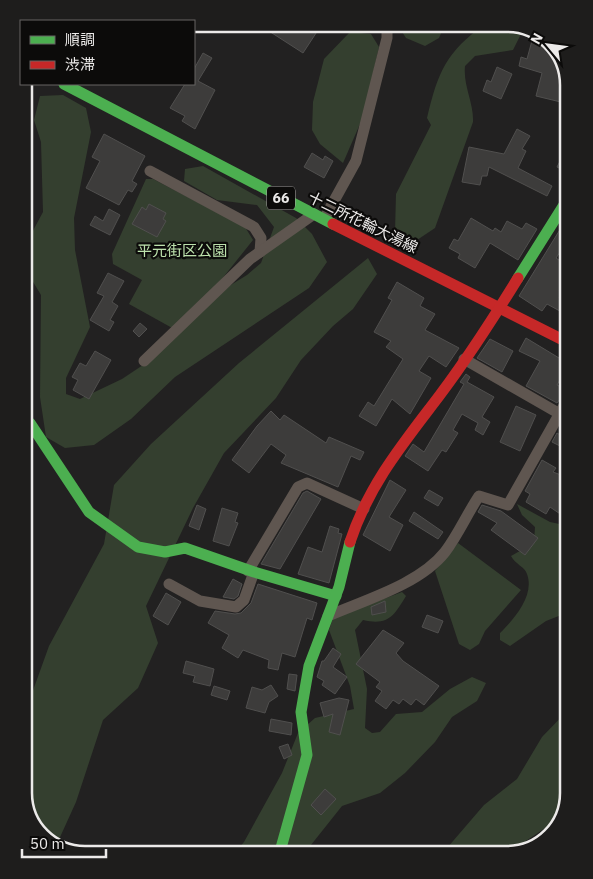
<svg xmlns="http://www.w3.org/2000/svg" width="593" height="879" font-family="'IBM Plex Sans','Noto Sans JP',sans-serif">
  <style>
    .green { fill: #343f2f }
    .building { fill: #3d3c3b; stroke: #504f4e }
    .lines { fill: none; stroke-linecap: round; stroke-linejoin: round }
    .street { stroke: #5f5650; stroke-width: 11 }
    .fast { stroke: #4caf50; stroke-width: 11 }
    .jam { stroke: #c62828; stroke-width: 11 }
    .labels { text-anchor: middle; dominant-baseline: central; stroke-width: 4.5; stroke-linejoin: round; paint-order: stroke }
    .shield { fill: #0c0b0a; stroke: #a9a7a6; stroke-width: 1 }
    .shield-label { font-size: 14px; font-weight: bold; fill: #eceae9 }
    .street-label { font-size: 15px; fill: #eceae9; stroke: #0c0b0a }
    .park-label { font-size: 15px; fill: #bce1ac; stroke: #0c0b0a }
    .rim { fill: none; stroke: #eceae9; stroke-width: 2.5 }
  </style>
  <rect width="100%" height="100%" fill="#222121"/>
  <g class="green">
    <path d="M397,24H445L439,38L425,46L406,38Z"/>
    <path d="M485,24H511L524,28L513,50L475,56L465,66C463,86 474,103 473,122L435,228L417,240L395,232L396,194L431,125L427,118C438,72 446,52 485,24Z"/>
    <path d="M350,32L371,34L379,47L363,117L343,163L320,144L312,130L313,102L324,59Z"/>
    <path d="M63,95L86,108L91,132L74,218L75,250L90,327L66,378V394L80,399L122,379L146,363L208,299L247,275L261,263L274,227L257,205L217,200L184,181L185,169L203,166L296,218L312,234L327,262L309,288L175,377L131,419L94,445L65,448L46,437L40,397L41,295L24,267V254L28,240L43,212L41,142L34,120L40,96Z"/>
    <path d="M146,179H153L245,227L253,240L221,280L174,329L129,304L142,280L113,264L112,254Z"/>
    <path d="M368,258L377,274L353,309L333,326L301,360L276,398L224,453L193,508L146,606L158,643L138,688L103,720L76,802L56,846L51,845L32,824L24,794V729L31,696L49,646L104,544L114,485L151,444L239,363Z"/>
    <path d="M517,504L550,522L569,526V612L546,621L510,646L500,640V633C514,619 535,596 527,574C525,567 515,564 511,556C529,545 534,551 535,527L522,515Z"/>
    <path d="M458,543L521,590L485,631L479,644L470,650L459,644L435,571Z"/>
    <path d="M402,592L406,596C394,616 388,626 363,620L355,630L367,689L365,728L372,733L380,732L396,714L422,712L450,689L472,677L486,683L477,701L452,717L435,742L405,773L380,793L342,806L303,855H233L244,842L282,773L298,733L315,718L354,709L350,686L329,630L333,618Z"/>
    <path d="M569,709V794L563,816L505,855H441L484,805L517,779L542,737Z"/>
  </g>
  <g class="building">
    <path d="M258,24H322L303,53Z"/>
    <path d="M533,37L541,40L540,45L555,48L560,53L557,69L565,71L569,85V104L536,96L542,73L519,66L521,57L527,59Z"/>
    <path d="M203,53L212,58L198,81L215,90L195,129L182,121L185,116L170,108L185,84H194V69Z"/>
    <path d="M497,67L512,74L501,99L483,91L487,80L491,82Z"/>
    <path d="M517,129L530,136L522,149L526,151L518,168L552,186L547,196L489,167L487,176H482L480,185L462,182L469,147L504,154Z"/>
    <path d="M104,134L145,156L132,181L137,184L132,192L128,190L119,205L86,188L100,161L92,157Z"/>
    <path d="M569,144V173L557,167Z"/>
    <path d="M312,153L323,160L325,156L333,161L324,178L304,167Z"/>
    <path d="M149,204L166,213L163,219L166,221L157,237L132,224L142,207L146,210Z"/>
    <path d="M109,209L120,215L110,235L90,225L95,216L103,221Z"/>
    <path d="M569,215V239L556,258L569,267L561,282L564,284L559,291L562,293L559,298L569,304V316L547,304L542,311L519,296Z"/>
    <path d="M471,218L493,231L495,228L501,232L507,221L522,229L526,223L537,229L518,260L490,243L475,268L458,258L460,254L449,248L454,239L458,241Z"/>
    <path d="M108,273L124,281L112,302L118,306L110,320L114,322L109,331L90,320L104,296L97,293Z"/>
    <path d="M397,282L424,298L420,306L435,314L425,330L459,348L446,367L429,356L419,371L431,378L410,414L392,399L376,426L359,416L368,402L374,406L403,359L386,347L391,341L374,332L392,300L388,298Z"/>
    <path d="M140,323L147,329L139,337L133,331Z"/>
    <path d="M526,338L569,364L557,385L567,390L557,403L526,386L540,361L519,351Z"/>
    <path d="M490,339L513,351L502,372L477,358Z"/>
    <path d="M95,351L111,360L89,399L73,390L78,380L72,377L80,363L86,366Z"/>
    <path d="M466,374L470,377L467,382L494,397L482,417L490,422L483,435L475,430L478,423L462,414L453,430L458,433L446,452L442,450L428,471L405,456L413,444L424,452L464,384L460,382Z"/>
    <path d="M516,406L536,415L520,451L500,442Z"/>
    <path d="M271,411L280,420L284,415L326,443L329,437L364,452L360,460L351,456L338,487L281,463L286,455L271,444L249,473L232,460L257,426Z"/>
    <path d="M557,433L565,438L560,446L552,442Z"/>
    <path d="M542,460L556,468L553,472L569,478V520L550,507L546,514L526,502L530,494L525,491Z"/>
    <path d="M390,480L406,490L389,517L403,525L390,551L363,535Z"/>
    <path d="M429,490L443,498L438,506L424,498Z"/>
    <path d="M307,491L321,499L280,569L261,564L303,493Z"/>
    <path d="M197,505L206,509L199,530L189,526Z"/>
    <path d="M482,505L501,511L538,538L525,555L491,530L497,523L478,512Z"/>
    <path d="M222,508L238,513L235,522L238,523L229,546L213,541Z"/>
    <path d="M414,512L443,532L438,539L409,521Z"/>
    <path d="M330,526L339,529L338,533L342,534L329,583L298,574L308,547L322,552Z"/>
    <path d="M233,579L242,584L238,596L234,599L223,597Z"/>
    <path d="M258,584L317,603L312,620L307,618L295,657L282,653L278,670L268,668L269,660L243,650L238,658L222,648L229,635L208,623L215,611L235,614L241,613L251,603Z"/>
    <path d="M166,593L181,602L168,625L153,616Z"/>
    <path d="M385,601L386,612L372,615L371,607Z"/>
    <path d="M427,615L443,621L438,633L422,627Z"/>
    <path d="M383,630L404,643L396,653L403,661L439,686L424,705L416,699L411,705L403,699L399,704L393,700L386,709L375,701L382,691L376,687L380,682L356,664Z"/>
    <path d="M333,648L341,654L333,667L347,677L335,694L322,685L324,681L317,677L322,661H324Z"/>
    <path d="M186,661L214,669L210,686L193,682L195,676L183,673Z"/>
    <path d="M289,674L297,675L295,691L287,689Z"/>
    <path d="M271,685L278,696L269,702L265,713L246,708L252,687L262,690Z"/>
    <path d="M214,686L230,691L227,700L211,695Z"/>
    <path d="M339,698L349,700L340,735L329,732L333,714L324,717L320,703Z"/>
    <path d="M271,719L292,723L291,735L269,731Z"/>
    <path d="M288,744L292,755L284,759L279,747Z"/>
    <path d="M325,789L336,799L321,815L311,805Z"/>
  </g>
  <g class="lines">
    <g class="street">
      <path d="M150,171L254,227L261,238L260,252"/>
      <path d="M324,219L356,161L387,38V24"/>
      <path d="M464,359L560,414"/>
      <path d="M144,361L250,259L314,214"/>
      <path d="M248,571L298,487L307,483L364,509"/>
      <path d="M169,584L200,601L236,607L244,600L254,572"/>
      <path d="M328,616C365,600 420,584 445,552C458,535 467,514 479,496L508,505L569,397"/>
    </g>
    <g class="fast">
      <path d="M64,84L333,224"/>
      <path d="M518,278L569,197"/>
      <path d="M24,419L30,423L89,512L138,547L165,552L185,548L254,572L336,596"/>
      <path d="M279,855L307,755L301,712L309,666L339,587L350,542"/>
    </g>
    <g class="jam">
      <path d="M333,224L569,343"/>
      <path d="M350,542C367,490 397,451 430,408C462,367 491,322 518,278"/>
    </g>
  </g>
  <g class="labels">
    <rect class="shield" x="267" y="186.5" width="28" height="23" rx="4"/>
    <g class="shield-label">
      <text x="281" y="198">66</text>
    </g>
    <g class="street-label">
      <text transform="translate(363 222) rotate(26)">十二所花輪大湯線</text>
    </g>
    <g class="park-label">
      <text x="182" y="250">平元街区公園</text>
    </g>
  </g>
  <path d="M0 0H593V879H0ZM85 32H507A53 53 0 0 1 560 85V793A53 53 0 0 1 507 846H85A53 53 0 0 1 32 793V85A53 53 0 0 1 85 32Z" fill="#1e1d1c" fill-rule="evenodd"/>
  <path class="rim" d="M85 32H507A53 53 0 0 1 560 85V793A53 53 0 0 1 507 846H85A53 53 0 0 1 32 793V85A53 53 0 0 1 85 32Z"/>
  <rect x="20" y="20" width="175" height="65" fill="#0c0b0a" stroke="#666463"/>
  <rect x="30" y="36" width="25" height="8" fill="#4caf50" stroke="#666463"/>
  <text x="65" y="45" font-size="15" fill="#eceae9">順調</text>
  <rect x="30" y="61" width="25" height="8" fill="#c62828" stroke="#666463"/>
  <text x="65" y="70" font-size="15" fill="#eceae9">渋滞</text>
  <g transform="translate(548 45) rotate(299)" stroke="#0c0b0a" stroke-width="4" paint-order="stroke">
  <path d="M0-4L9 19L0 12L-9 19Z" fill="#eceae9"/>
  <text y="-8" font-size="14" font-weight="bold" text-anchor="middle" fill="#eceae9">N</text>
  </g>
  <path d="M22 849v8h84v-8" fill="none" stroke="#eceae9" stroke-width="2.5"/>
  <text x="30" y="849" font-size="15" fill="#eceae9" stroke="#0c0b0a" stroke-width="4" paint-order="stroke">50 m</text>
</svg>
